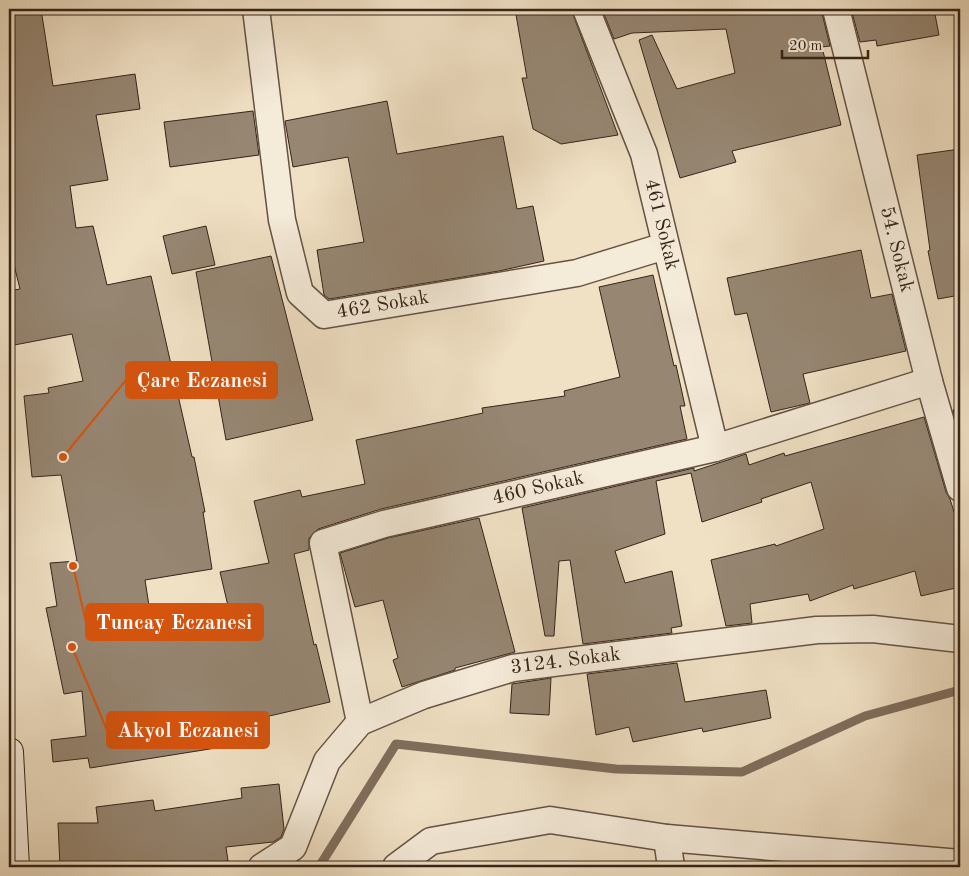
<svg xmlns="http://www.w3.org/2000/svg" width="969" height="876" font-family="'Old Standard TT',serif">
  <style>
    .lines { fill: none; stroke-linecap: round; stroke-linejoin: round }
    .stream { stroke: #7f6e5d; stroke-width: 9 }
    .building { fill: #968672; stroke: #352419 }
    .street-casing { stroke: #645344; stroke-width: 29 }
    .secondary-casing { stroke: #352419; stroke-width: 30 }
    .street { stroke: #f5ebd9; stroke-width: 26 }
    .secondary { stroke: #f5ebd9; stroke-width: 28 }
    .labels { text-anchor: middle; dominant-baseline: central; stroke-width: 4; stroke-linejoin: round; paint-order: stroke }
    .street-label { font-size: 20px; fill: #352419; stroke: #f5ebd9 }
    .leader { fill: none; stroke: #d6540d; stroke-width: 2 }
    .callout-dot { fill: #d6540d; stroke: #f5ebd9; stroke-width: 2 }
    .callout { fill: #d6540d; stroke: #d6540d; stroke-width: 2 }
    .callout-label { font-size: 21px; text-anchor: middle; font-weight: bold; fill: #fff }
  </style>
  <rect width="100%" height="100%" fill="#f0e0c4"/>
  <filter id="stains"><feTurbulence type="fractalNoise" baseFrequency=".004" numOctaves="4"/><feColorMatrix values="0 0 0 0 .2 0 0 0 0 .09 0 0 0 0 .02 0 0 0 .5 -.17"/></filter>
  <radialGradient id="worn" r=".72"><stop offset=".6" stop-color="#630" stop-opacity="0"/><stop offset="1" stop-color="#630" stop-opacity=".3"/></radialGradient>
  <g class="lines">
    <path class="stream" d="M319,867L396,744L616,769L742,772L865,716L960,690"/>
  </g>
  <g class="building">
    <path d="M9,9H41L53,86L135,74L140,109L96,115L108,180L70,186L76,228L93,226L107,285L151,276L192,457H194L205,512H203L212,569L145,580L152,625L162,624L164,636L232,623L220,572L269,563L254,501L300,490L302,497L365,484L356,440L483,413L482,408L565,396L564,391L620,377L599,287L653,275L674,366L676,365L685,406H680L687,439L381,509L318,529L309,538V550L294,554L314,645L316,644L330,702L265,717L266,719L213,729L216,748L90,768L88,758L53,762L51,740L86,736L82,691L64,694L46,608L57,606L50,563L77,561L61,475L32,477L24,396L49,393L48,388L83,381L72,334L9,346V291L20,289L9,245Z"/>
    <path d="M515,9H571L618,135L561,144L533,129L522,78H527Z"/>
    <path d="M602,9H821L830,46L822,47L841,125L732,151L736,162L680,178L639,40L652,35L677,89L735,73L726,29L632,33L614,39Z"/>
    <path d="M851,9H934L939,35L877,46L876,40L860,42Z"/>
    <path d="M387,101L397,154L503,136L517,209L533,206L544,261L499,271L329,299L324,295L317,250L364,242L348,157L293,167L285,121Z"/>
    <path d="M253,111L259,155L170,167L164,122Z"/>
    <path d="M960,149V295L938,299L928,251L930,250L917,155Z"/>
    <path d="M206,226L215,265L172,274L163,236Z"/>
    <path d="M861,250L871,298L892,294L906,351L803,374L810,403L771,412L747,313L735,315L727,278Z"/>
    <path d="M271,256L313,420L226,440L196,272Z"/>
    <path d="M960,408V435L953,410Z"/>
    <path d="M924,417L946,492L950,499L960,531V587L921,596L915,571L854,589L853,585L810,601L808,594L750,604L752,623L726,626L711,560L775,544L776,546L824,529L811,482L761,499L762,502L702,522L691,473L656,481L665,534L615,551L625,583L672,571L682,626L671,628L672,633L583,644L570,560L559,561L554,636H545L522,508L694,468V471L746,454L749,465L784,453L785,456Z"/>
    <path d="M479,518L515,652L455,668V670L402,687L393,660L398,658L383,600L355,607L340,553L388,538Z"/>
    <path d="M677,663L685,702L766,690L771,718L703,732L702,728L633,742L629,727L596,735L587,674Z"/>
    <path d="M551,678L549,715L510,713L512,684Z"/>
    <path d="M279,784L284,829L281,837L273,842L226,847L228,861L187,867H60L58,823H98L96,807L153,800L155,811L242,798L241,788Z"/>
  </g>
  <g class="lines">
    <g class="street-casing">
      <g id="street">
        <path id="s1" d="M256,9L282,220L300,293L324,315L577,273L665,246"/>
        <path id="s2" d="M586,9L644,154L715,448"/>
        <path id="s3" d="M836,9L929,381L960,488"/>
        <path id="s4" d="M360,722L323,543L384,524L715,448L929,381"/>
        <path d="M667,838L671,867"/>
        <path id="s5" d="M262,867L293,847L327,761L360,722L424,695L513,668L817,630L873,629L960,639"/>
        <path d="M396,867L431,841L550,820L667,838L960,863"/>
      </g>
    </g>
    <g class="secondary-casing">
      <path id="secondary" d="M9,752L15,867"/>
    </g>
    <use href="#street" class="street"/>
    <use href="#secondary" class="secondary"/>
  </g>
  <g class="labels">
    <g class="street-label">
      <text stroke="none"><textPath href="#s2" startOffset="229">461 Sokak</textPath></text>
      <text stroke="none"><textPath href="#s3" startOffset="248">54. Sokak</textPath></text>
      <text stroke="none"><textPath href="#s1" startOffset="380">462 Sokak</textPath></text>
      <text stroke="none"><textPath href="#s4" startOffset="405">460 Sokak</textPath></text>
      <text stroke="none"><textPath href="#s5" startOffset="396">3124. Sokak</textPath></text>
    </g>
  </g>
  <path class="leader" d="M63 457L126 380M73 566L86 622M72 647L107 730"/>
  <g class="callout-dot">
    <circle cx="63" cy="457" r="5"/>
    <circle cx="73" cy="566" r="5"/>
    <circle cx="72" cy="647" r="5"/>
  </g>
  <g class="callout">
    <rect x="126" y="362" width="151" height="36" rx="5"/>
    <rect x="86" y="604" width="177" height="36" rx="5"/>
    <rect x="107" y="712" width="162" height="36" rx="5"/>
  </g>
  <g class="callout-label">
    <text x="202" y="387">Çare Eczanesi</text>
    <text x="174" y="629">Tuncay Eczanesi</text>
    <text x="188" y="737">Akyol Eczanesi</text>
  </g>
  <rect width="969" height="876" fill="none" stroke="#f0e0c4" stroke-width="30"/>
  <rect x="10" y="10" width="949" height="856" fill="none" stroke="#352419" stroke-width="2.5"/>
  <rect x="15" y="15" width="939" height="846" fill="none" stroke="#352419"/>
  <path d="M782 50v8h86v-8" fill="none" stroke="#352419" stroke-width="2.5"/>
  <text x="789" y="50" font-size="15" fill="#352419" stroke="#f5ebd9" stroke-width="4" paint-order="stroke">20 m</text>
  <rect width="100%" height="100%" filter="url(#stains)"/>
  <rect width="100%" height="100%" fill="url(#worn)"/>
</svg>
